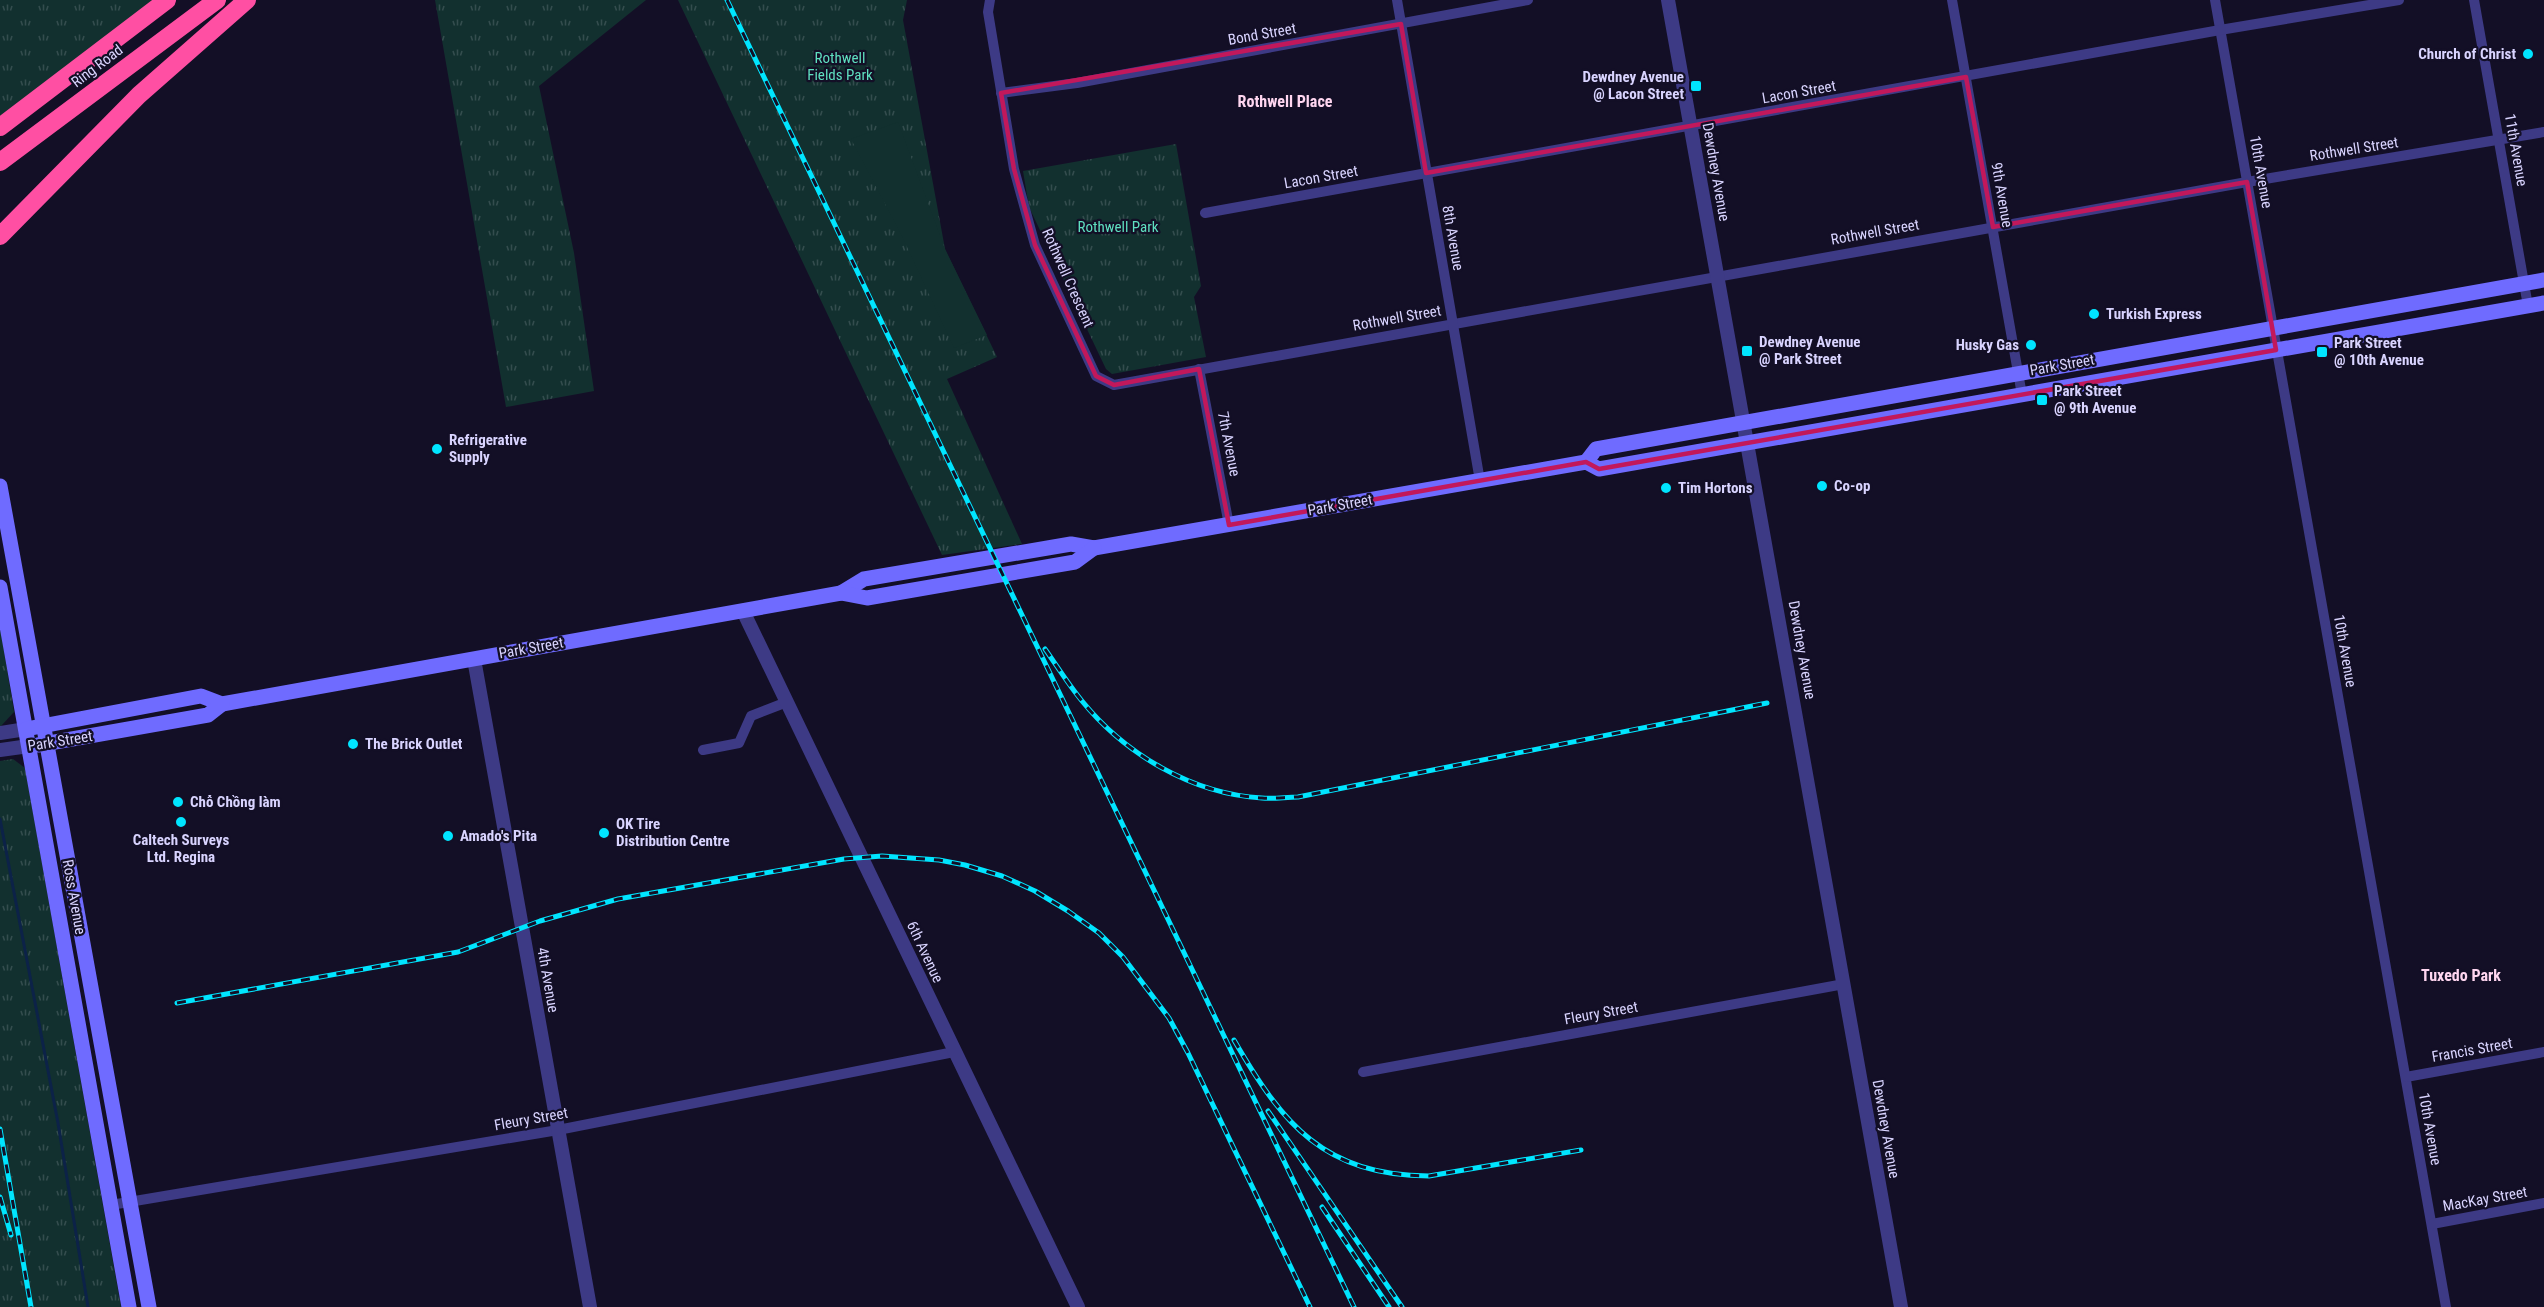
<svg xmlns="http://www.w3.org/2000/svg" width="2544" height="1307" font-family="'Roboto Condensed',sans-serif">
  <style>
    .grass { fill: url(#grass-tufts) }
    .garden { fill: #12302f }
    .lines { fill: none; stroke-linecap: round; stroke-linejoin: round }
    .stream { stroke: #0c2248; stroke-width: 3 }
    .minor { stroke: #3d3a85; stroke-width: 10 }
    .tertiary { stroke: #3d3a85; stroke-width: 14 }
    .secondary { stroke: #6f6bff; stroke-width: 15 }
    .motorway { stroke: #ff4fa3; stroke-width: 18 }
    .rail-casing { stroke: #00e5ff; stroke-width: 5 }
    .rail { stroke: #130f26; stroke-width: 3; stroke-dasharray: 9; stroke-linecap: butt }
    .marked { fill: none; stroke: #c2185b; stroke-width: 4.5; stroke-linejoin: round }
    .poi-dot { fill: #00e5ff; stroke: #130f26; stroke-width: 2 }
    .labels { text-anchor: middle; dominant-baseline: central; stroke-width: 4.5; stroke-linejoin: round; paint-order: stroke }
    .street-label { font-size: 15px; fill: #d9d4ff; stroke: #130f26 }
    .poi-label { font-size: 15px; font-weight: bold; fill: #d9d4ff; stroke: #130f26; text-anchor: start }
    .park-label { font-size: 15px; fill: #5fe0c0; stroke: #130f26 }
    .neighbourhood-label { font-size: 16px; font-weight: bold; fill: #ffd6f0; stroke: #130f26 }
  </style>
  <defs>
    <pattern id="grass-tufts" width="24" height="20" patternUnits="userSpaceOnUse" patternTransform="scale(1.5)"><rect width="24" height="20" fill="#12302f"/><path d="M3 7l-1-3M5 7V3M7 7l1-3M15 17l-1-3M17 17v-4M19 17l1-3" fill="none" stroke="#344d4e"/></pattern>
  </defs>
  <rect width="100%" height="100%" fill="#130f26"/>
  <g class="grass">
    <path d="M0,0H155L0,118Z"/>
    <path d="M435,0H646L539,86L574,253L594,391L506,407Z"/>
    <path d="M678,0H907L903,20L945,249L997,357L947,379L1022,544L942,555Z"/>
    <path d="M1176,144L1201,286L1194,297L1206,357L1112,374L1106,369L1029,207L1023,171Z"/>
    <path d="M0,627L14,712L0,727Z"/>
    <path d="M13,759L25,768L121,1307H0V761Z"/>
  </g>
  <path class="garden" d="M898,122L945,249L987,335L954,348L902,236L851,139Z"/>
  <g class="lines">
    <path class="stream" d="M0,819L58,1123L88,1307"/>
    <g class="minor">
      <path d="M990,0L988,12L1014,169L1035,245L1096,376L1114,385L2247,182L2544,132"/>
      <path d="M1397,0L1480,481"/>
      <path d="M1952,0L2022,395"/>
      <path d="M2215,0L2446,1307"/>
      <path d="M2474,0L2528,306"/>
      <path d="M1001,93L1077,83L1528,0"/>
      <path d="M1205,213L2220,30L2399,0"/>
      <path d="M1199,369L1229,525"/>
      <path d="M703,750L739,743L751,716L787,702"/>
      <path d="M1363,1072L1844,984"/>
      <path d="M2406,1077L2544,1052"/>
      <path d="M111,1205L558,1130L954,1052"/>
      <path d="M2432,1224L2544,1203"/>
    </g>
    <g class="tertiary">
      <path d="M1668,0L1901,1307"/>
      <path d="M743,611L1078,1307"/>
      <path d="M474,659L590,1307"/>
      <path d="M0,733L26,729"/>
      <path d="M0,750L29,746"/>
    </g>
    <g class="secondary">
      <path d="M1586,462L1596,449L2544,280"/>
      <path d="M0,486L149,1307"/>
      <path d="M0,587L129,1307"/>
      <path d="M841,593L864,579L1071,544L1094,548L1586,462L1599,469L2544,303"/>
      <path d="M26,729L201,696L222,704L841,593L867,598L1075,562L1094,548"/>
      <path d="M38,745L208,715L222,704"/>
    </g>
    <g class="motorway">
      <path d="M0,127L167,0"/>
      <path d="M0,162L217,0"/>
      <path d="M0,236L139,95L247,0"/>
    </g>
    <g class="rail-casing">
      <g id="rail">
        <path d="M727,0L1354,1307"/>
        <path d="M1045,649C1057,666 1068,684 1082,701C1125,754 1192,794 1262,798C1274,799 1286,797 1298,797L1767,703"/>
        <path d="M177,1003L458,952L540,921L618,899L844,859L882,856L939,860L965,865L1002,876L1035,891L1068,911L1099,933L1123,957L1169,1018L1188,1053L1310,1307"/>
        <path d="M1234,1040C1283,1125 1324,1175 1429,1176L1581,1150"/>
        <path d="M1268,1111L1402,1307"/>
        <path d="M0,1129L31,1307"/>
        <path d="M0,1197L11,1235"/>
        <path d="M1322,1207L1389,1307"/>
      </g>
    </g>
    <use href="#rail" class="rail"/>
  </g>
  <path class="marked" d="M1401,24L1426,173L1966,77L1993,227L2247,182L2276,350L1599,469L1586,462L1229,525L1199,369L1114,385L1096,376L1035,245L1014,169L1001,93Z"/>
  <g class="poi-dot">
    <circle cx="2528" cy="54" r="6"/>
    <rect x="1690" y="80" width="12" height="12" rx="3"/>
    <circle cx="2094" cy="314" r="6"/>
    <circle cx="2031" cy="345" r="6"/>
    <rect x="1741" y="345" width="12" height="12" rx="3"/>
    <rect x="2316" y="346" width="12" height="12" rx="3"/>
    <rect x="2036" y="394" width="12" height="12" rx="3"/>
    <circle cx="437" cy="449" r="6"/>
    <circle cx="1822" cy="486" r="6"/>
    <circle cx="1666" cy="488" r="6"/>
    <circle cx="353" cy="744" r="6"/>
    <circle cx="178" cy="802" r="6"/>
    <circle cx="181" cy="822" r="6"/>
    <circle cx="604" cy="833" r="6"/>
    <circle cx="448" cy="836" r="6"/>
  </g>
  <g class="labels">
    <g class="street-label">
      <text transform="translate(1262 34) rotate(-10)">Bond Street</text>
      <text transform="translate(97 66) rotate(-37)">Ring Road</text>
      <text transform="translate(1799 92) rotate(-10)">Lacon Street</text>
      <text transform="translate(2354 149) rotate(-9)">Rothwell Street</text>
      <text transform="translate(2516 150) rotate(80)">11th Avenue</text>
      <text transform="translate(1716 172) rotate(80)">Dewdney Avenue</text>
      <text transform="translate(2261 172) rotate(80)">10th Avenue</text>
      <text transform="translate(1321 177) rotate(-10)">Lacon Street</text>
      <text transform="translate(2002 195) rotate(80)">9th Avenue</text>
      <text transform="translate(1875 232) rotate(-10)">Rothwell Street</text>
      <text transform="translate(1453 238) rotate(80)">8th Avenue</text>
      <text transform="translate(1068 278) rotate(66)">Rothwell Crescent</text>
      <text transform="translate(1397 318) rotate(-10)">Rothwell Street</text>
      <text transform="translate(2062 365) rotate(-10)">Park Street</text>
      <text transform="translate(1229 444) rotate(79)">7th Avenue</text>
      <text transform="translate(1340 505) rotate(-10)">Park Street</text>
      <text transform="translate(531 648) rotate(-10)">Park Street</text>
      <text transform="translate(1802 650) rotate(80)">Dewdney Avenue</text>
      <text transform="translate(2345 651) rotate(80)">10th Avenue</text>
      <text transform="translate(60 741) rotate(-9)">Park Street</text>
      <text transform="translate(74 897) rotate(80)">Ross Avenue</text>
      <text transform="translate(925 952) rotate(65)">6th Avenue</text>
      <text transform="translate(548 980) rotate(80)">4th Avenue</text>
      <text transform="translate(1601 1013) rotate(-10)">Fleury Street</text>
      <text transform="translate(2472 1050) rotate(-10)">Francis Street</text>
      <text transform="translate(531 1119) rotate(-10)">Fleury Street</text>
      <text transform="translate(1886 1129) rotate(80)">Dewdney Avenue</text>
      <text transform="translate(2430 1129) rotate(80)">10th Avenue</text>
      <text transform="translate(2485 1199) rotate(-10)">MacKay Street</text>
    </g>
    <g class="poi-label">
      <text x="2516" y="54" text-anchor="end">Church of Christ</text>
      <text x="1684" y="77" text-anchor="end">Dewdney Avenue<tspan x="1684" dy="17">@ Lacon Street</tspan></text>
      <text x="2106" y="314">Turkish Express</text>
      <text x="1759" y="342">Dewdney Avenue<tspan x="1759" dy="17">@ Park Street</tspan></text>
      <text x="2334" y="343">Park Street<tspan x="2334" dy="17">@ 10th Avenue</tspan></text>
      <text x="2019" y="345" text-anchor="end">Husky Gas</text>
      <text x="2054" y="391">Park Street<tspan x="2054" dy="17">@ 9th Avenue</tspan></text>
      <text x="449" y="440">Refrigerative<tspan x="449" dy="17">Supply</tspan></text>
      <text x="1834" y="486">Co-op</text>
      <text x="1678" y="488">Tim Hortons</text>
      <text x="365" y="744">The Brick Outlet</text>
      <text x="190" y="802">Chỗ Chồng làm</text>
      <text x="616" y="824">OK Tire<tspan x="616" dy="17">Distribution Centre</tspan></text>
      <text x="460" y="836">Amado's Pita</text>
      <text x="181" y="840" text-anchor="middle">Caltech Surveys<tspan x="181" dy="17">Ltd. Regina</tspan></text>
    </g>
    <g class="park-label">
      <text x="840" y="58">Rothwell<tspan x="840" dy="17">Fields Park</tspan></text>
      <text x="1118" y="227">Rothwell Park</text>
    </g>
    <g class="neighbourhood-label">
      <text x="1285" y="101">Rothwell Place</text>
      <text x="2461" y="975">Tuxedo Park</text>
    </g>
  </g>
</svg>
